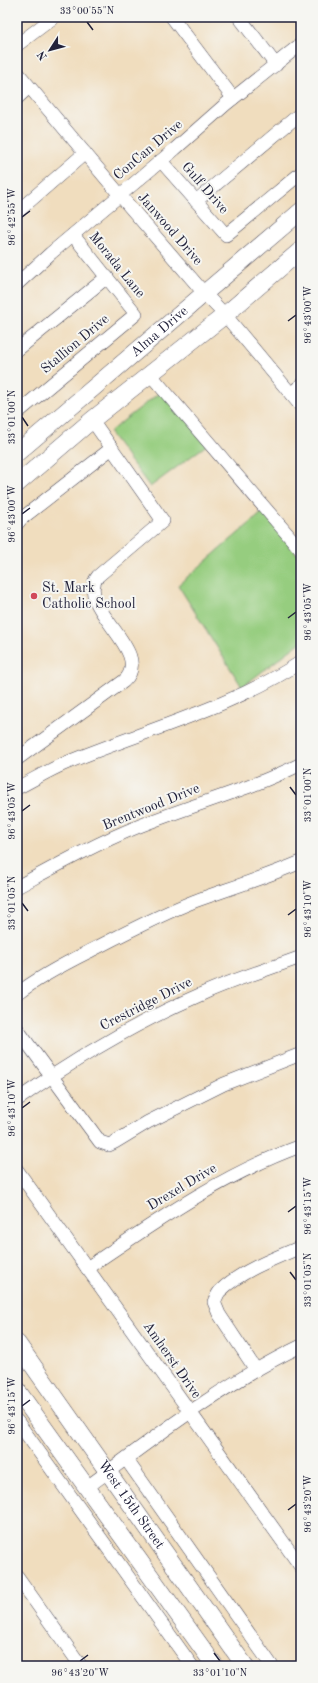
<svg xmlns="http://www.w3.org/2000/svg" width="318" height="1683" font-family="'Old Standard TT',serif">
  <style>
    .green { fill: #96cd7f; stroke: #5c785d }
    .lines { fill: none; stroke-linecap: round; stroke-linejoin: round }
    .minor-casing { stroke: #413e4f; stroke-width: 14 }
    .major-casing { stroke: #413e4f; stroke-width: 18 }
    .minor { stroke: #fff; stroke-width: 13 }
    .major { stroke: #fff; stroke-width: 17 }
    .ticks { fill: none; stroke: #22223b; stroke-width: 1.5 }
    .poi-dot { fill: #d1495b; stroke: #f6f6f2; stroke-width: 1.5 }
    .labels { text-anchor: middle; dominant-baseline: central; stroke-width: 4; stroke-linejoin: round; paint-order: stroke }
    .street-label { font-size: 14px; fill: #22223b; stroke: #f6f6f2 }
    .poi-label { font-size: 14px; fill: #22223b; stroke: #f6f6f2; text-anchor: start }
    .neatline { fill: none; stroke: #22223b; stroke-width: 1.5 }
    .ticks-label { font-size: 10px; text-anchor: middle; fill: #22223b }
  </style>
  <rect width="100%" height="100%" fill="#f6f6f2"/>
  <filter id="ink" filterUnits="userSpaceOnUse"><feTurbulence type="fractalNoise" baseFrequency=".025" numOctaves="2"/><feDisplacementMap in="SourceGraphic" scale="8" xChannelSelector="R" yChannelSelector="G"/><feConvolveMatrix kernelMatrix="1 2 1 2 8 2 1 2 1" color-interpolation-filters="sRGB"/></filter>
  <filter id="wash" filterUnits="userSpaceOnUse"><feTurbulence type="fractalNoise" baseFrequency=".012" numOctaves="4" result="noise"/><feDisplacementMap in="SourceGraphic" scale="16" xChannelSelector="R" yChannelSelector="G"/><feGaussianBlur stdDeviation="0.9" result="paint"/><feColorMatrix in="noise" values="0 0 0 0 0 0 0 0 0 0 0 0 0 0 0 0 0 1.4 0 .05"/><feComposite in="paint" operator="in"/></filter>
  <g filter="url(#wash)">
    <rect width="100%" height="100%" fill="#f0ddbe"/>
    <g class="green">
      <path d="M163,390L208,444L150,487L109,432Z"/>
      <path d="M263,512L301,559V642L242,687L178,585Z"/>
    </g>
  </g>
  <g filter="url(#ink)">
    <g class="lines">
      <g class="minor-casing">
        <g id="minor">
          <path d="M172,17L233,98"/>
          <path d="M239,17L276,65"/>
          <path d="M17,45L54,17"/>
          <path d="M17,72L130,207L204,293L225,315L301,406"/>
          <path d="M17,98L29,87"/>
          <path d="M161,161L226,235L301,173"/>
          <path d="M196,201L301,113"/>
          <path d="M17,212L85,153"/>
          <path d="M17,284L51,253L175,149L226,104L301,44"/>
          <path d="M17,350L107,277"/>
          <path d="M150,374L301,550"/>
          <path d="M291,394L301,385"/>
          <path d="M17,413L136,314L73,235"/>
          <path d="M17,524L21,519L112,448"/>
          <path d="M17,759L124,681C156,651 73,607 98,576L163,521L92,420"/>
          <path d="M17,788C33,780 49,770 66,763C145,730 229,709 301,662"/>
          <path d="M17,887C56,866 95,844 137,827C191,805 249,790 301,764"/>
          <path d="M17,994C39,977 64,964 88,952C123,934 159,915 195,901C231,888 266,877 301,862"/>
          <path d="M17,1029L100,1142L109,1145L115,1142L148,1122L224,1084L301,1054"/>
          <path d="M17,1100C76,1058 137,1022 204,993C235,979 269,969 301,957"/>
          <path d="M17,1170L301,1567"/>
          <path d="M87,1268C155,1222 223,1174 301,1146"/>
          <path d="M256,1370L219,1314L214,1302C216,1298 218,1293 220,1291C239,1272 277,1257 301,1247"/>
          <path d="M17,1421L192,1666"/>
          <path d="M126,1459L272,1666"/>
          <path d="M86,1488C155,1437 224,1383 301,1346"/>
          <path d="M17,1576L81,1666"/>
        </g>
      </g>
      <g class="major-casing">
        <g id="major">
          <path id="s1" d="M17,453L301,211"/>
          <path d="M17,484L92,420L225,315L301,250"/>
          <path id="s2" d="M17,1343L245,1666"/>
          <path d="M17,1390L215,1666"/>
        </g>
      </g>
      <use href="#minor" class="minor"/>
      <use href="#major" class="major"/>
    </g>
  </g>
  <path class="ticks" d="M87,22L93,30M22,217L30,211M288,321L296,315M22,417L28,426M22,514L30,508M288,618L296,612M290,787L296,795M22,811L30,805M22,903L28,911M288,915L296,909M22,1108L30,1102M288,1212L296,1206M290,1272L296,1280M22,1406L30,1400M288,1510L296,1504M214,1653L220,1661M80,1661L88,1655"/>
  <circle class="poi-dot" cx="34" cy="596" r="4"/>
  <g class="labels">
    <g class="street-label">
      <text transform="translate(148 150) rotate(-40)">ConCan Drive</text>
      <text transform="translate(205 188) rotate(49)">Gulf Drive</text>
      <text transform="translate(170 229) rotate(49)">Janwood Drive</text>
      <text transform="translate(117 265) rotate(51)">Morada Lane</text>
      <text stroke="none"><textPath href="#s1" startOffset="187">Alma Drive</textPath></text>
      <text transform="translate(75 344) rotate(-40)">Stallion Drive</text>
      <text transform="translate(151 807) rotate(-22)">Brentwood Drive</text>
      <text transform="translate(146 1004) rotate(-27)">Crestridge Drive</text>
      <text transform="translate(182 1187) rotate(-31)">Drexel Drive</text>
      <text transform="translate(172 1360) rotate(55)">Amherst Drive</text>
      <text stroke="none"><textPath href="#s2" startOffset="198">West 15th Street</textPath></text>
    </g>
    <g class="poi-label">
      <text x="42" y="588">St. Mark<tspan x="42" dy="16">Catholic School</tspan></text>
    </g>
  </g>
  <rect width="318" height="1683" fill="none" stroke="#f6f6f2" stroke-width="44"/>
  <g transform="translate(50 50) rotate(234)" stroke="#f6f6f2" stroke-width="3" paint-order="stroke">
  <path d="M0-3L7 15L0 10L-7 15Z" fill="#22223b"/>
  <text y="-6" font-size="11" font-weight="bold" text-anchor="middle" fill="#22223b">N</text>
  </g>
  <rect x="22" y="22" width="274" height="1639" class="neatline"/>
  <g class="ticks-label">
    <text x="87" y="14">33°00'55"N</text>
    <text transform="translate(11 217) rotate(-90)" y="4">96°42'55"W</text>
    <text transform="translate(307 315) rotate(-90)" y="4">96°43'00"W</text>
    <text transform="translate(11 417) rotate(-90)" y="4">33°01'00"N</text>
    <text transform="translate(11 514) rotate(-90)" y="4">96°43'00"W</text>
    <text transform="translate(307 612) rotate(-90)" y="4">96°43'05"W</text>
    <text transform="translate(307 795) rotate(-90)" y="4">33°01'00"N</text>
    <text transform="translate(11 811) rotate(-90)" y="4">96°43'05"W</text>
    <text transform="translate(11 903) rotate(-90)" y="4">33°01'05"N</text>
    <text transform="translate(307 909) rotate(-90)" y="4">96°43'10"W</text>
    <text transform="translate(11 1108) rotate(-90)" y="4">96°43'10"W</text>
    <text transform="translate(307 1206) rotate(-90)" y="4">96°43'15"W</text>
    <text transform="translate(307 1280) rotate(-90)" y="4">33°01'05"N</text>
    <text transform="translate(11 1406) rotate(-90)" y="4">96°43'15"W</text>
    <text transform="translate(307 1504) rotate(-90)" y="4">96°43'20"W</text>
    <text x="80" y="1676">96°43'20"W</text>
    <text x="220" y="1676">33°01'10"N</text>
  </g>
</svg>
